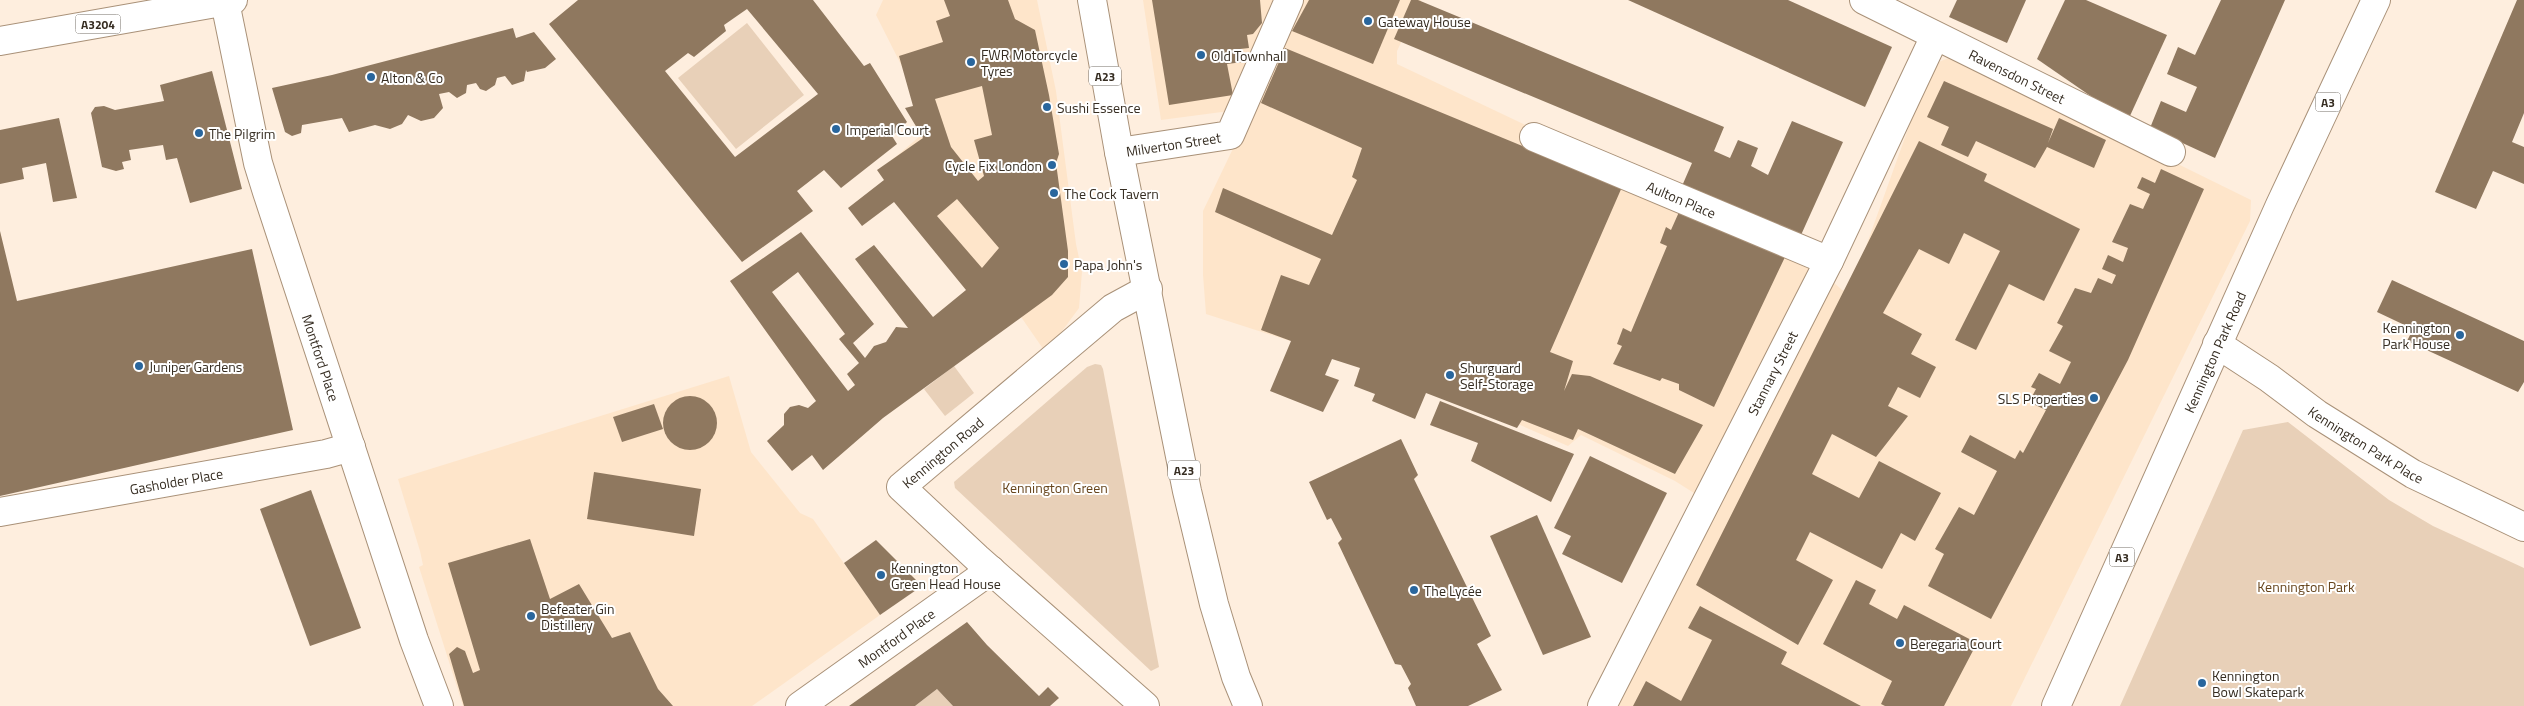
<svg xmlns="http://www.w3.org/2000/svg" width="2524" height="706" font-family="'Titillium Web',sans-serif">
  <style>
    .built { fill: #fee5ca }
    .green { fill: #e8d0b8 }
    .building { fill: #8f785f; fill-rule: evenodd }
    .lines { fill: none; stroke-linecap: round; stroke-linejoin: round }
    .pedestrian-casing { stroke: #a99178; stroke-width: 30 }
    .minor-casing { stroke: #a99178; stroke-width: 30 }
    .trunk-casing { stroke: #a99178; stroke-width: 30 }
    .pedestrian { stroke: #fff; stroke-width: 28 }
    .minor { stroke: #fff; stroke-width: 28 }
    .trunk { stroke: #fff; stroke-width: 28 }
    .poi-dot { fill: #29669d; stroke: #fff; stroke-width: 2 }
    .labels { text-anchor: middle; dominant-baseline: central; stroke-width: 4; stroke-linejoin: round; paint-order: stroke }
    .shield { fill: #fff; stroke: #726c64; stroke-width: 1 }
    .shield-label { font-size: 12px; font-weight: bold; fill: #362d22 }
    .poi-label { font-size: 14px; fill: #362d22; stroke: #fff; text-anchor: start }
    .street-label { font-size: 14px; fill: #362d22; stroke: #fff }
    .park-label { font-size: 14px; fill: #67451c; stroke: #fff }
  </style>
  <rect width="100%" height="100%" fill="#feeede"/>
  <g class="built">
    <path d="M883,0H1037L1056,91L1076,244L1082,272L1079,308L1046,353L1021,317L937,216L893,159L932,126L876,15Z"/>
    <path d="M1143,0H1280L1237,110L1161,120Z"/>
    <path d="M1296,0H1421L1397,51V64L1809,260L1842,290L1850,291L1931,65L1956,55L2251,200L2250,221L2011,706H1612L1713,505L1675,481L1581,435L1568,446L1434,387L1206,314L1203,275V211L1253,107Z"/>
    <path d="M729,376L751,452L800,513L813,519L880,615L752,706H463L419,567L423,565L420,551L398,479Z"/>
  </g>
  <g class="green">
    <path d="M747,23L804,95L736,149L678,78Z"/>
    <path d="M1095,364L1101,365L1103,369L1159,667L1151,671L955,488L954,482L1087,367Z"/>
    <path d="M954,366L974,393L945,416L924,389Z"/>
    <path d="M2288,422L2389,500L2433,526L2524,568V706H2120L2243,430Z"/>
    <path d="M937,689L953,706H915Z"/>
  </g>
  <g class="building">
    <path d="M578,0H813L864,66L870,63L907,122L892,136L897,144L841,188L824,170L797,191L813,211L742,262L549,24ZM747,9L818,94L735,157L665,71L688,53L694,57L726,31L724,25Z"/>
    <path d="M944,0H1008L1015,19L1035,30L1049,95L1059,154L1056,163L1068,251V277L1052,295L883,418L823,470L812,455L792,471L767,441L784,425V414L790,407L799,405L808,408L816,401L730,281L801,232L874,324L853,343L865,358L874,346L886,342L896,327L908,328L855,259L874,245L933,317L966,290L894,202L862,226L848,208L884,180L877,170L923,138L905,108L913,106L899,56L943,42L936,21L950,16ZM982,86L992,135L974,140L984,176L978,181L951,147L935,99ZM957,199L999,248L982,268L937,216ZM798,272L845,334L839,339L859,363L847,374L855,385L848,391L772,292Z"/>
    <path d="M1152,0H1260L1262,23L1253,34L1247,35L1249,48L1240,49L1243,62L1227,64L1233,95L1169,105Z"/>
    <path d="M1309,0H1400L1373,64L1292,31Z"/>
    <path d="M1411,0H1418L1724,127L1714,151L1730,158L1738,140L1758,148L1751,166L1768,175L1792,121L1843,142L1801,235L1682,186L1692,163L1394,39Z"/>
    <path d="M1628,0H1788L1892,47L1865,107Z"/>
    <path d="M1957,0H2026L2007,43L1949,17Z"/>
    <path d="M2065,0H2086L2167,35L2129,118L2108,108L2037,59Z"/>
    <path d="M2221,0H2285L2215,158L2150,128L2161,101L2186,112L2197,87L2167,74L2178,47L2195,55Z"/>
    <path d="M2517,0H2524V113L2512,142L2524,147V184L2493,171L2476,209L2435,192Z"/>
    <path d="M513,28L516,38L534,32L556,59L545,68L527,72L526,70L524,81L512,85L505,76L497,78L495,85L486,91L480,89L476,83L467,85L466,93L457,98L449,92L439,94L443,108L434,118L421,121L408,115L402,124L390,129L375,125L349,132L342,118L302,125L301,133L292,136L285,132L272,88L332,75Z"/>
    <path d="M1285,48L1622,187L1550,352L1573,361L1564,391L1572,374L1590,376L1703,425L1675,474L1578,429L1573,440L1522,420L1517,428L1426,393L1415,419L1372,401L1375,394L1354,386L1360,368L1332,359L1325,375L1339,380L1323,412L1270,391L1291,341L1261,330L1281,275L1309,285L1321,259L1215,212L1223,188L1332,235L1357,180L1352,177L1362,148L1261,103Z"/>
    <path d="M212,71L242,189L190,203L177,158L166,160L163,145L129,150L131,160L122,162L124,169L116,171L102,167L91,113L95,107L104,106L115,110L164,101L160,85Z"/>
    <path d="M1944,81L2053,129L2048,143L2059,118L2106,140L2094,168L2047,147L2035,168L1976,141L1968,157L1941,145L1949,127L1927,117Z"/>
    <path d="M59,118L77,198L53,202L46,163L22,168L24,179L0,184V130Z"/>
    <path d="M1919,141L1987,174L1984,181L2080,229L2044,301L2009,284L1976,350L1955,340L2000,251L1964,233L1949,264L1919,249L1883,313L1922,334L1911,354L1936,367L1920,398L1898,387L1888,406L1908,416L1876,457L1832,434L1812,474L1859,498L1879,461L1941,493L1915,541L1901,533L1882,569L1810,532L1796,560L1833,580L1798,645L1696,585Z"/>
    <path d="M2161,169L2204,189L2128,360L1991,619L1928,586L1944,554L1935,549L1959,507L1974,515L1997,471L1961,452L1970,435L2015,459L2020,450L2023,453L2046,410L2029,402L2036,389L2031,387L2039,373L2060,384L2071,362L2049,351L2063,326L2057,323L2075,288L2091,293L2098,278L2112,284L2116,275L2102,269L2108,255L2123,262L2128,248L2112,242L2130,204L2143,209L2150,194L2137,188L2142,177L2155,183Z"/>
    <path d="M1679,212L1785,257L1714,407L1679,390V384L1662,378L1660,381L1613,364L1622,346L1617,344L1623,328L1631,332L1667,246L1660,243L1666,227L1671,230Z"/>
    <path d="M0,231L17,301L252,249L293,430L0,496Z"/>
    <path d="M2392,280L2524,341V382L2518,392L2407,341L2413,329L2377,312Z"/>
    <circle cx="690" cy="423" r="27"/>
    <path d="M1440,401L1574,454L1551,502L1471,461L1478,443L1430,425Z"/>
    <path d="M654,404L663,429L622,442L613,417Z"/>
    <path d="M1401,439L1418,475L1414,479L1491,636L1477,644L1502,690L1468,706H1416L1408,688L1411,684L1401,665L1395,664L1338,543L1342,539L1331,518L1327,520L1309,482Z"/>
    <path d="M1590,456L1667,493L1622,583L1562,554L1571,536L1554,528Z"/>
    <path d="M594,472L701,489L694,536L587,519Z"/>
    <path d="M311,490L361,628L310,646L260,509Z"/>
    <path d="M1537,515L1591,637L1543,655L1490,536Z"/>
    <path d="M530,539L550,599L579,584L612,638L630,632L658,689L673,706H464L449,654L457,647L465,651L473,673L480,670L448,563Z"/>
    <path d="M876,540L922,586L880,615L844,563Z"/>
    <path d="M1856,580L1876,590L1869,604L1897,619L1904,605L1977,643L1944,706H1885L1881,704L1892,681L1823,644Z"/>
    <path d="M1700,606L1787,652L1781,664L1861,706H1633L1646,681L1681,701L1712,640L1688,628Z"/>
    <path d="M967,622L987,645L1039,696L1048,687L1059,698L1050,706H953L937,689L915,706H849Z"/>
  </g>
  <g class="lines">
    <g class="pedestrian-casing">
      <g id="pedestrian">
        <path id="s1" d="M1534,137L1829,261"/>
      </g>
    </g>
    <g class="minor-casing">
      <g id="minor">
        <path id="s2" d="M1864,0L2171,152"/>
        <path id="s3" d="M225,2L258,163L267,192L414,640L439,706"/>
        <path id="s4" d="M1119,152L1230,135L1289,0"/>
        <path id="s5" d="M2217,344L2269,378L2317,414L2413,474L2524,527"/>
        <path id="s6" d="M0,512L326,454L351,447"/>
        <path id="s7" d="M800,706L991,570"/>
        <path id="s8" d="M1145,706L977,558L901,487L1113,308L1148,289"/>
        <path id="s9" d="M1602,706L1829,261L1935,36"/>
      </g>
    </g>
    <g class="trunk-casing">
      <g id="trunk">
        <path d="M1092,0L1119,152L1187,491L1214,604L1236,677L1248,706"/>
        <path d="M0,41L233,0"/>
        <path id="s10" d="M2056,706L2280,205L2376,0"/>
      </g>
    </g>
    <use href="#pedestrian" class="pedestrian"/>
    <use href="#minor" class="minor"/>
    <use href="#trunk" class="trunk"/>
  </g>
  <g class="poi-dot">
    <circle cx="1368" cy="21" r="5"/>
    <circle cx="1201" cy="55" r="5"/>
    <circle cx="971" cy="62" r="5"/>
    <circle cx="371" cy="77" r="5"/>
    <circle cx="1047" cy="107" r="5"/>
    <circle cx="836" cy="129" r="5"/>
    <circle cx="199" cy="133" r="5"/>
    <circle cx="1052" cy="165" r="5"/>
    <circle cx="1054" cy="193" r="5"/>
    <circle cx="1064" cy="264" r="5"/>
    <circle cx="2460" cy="335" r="5"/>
    <circle cx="139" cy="366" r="5"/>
    <circle cx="1450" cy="375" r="5"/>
    <circle cx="2094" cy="398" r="5"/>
    <circle cx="881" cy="575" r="5"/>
    <circle cx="1414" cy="590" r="5"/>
    <circle cx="531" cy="616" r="5"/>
    <circle cx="1900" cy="643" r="5"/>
    <circle cx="2202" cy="683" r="5"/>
  </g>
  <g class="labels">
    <g class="shield">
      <rect x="75.5" y="14.5" width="45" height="19" rx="4"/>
      <rect x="1089" y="66.5" width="32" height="19" rx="4"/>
      <rect x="2315.5" y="92.5" width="25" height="19" rx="4"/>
      <rect x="1168" y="460.5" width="32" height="19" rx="4"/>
      <rect x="2109.5" y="547.5" width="25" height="19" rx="4"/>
    </g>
    <g class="shield-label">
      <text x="98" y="24">A3204</text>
      <text x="1105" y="76">A23</text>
      <text x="2328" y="102">A3</text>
      <text x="1184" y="470">A23</text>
      <text x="2122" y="557">A3</text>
    </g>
    <g class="poi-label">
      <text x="1378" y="21">Gateway House</text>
      <text x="981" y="54">FWR Motorcycle<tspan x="981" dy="16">Tyres</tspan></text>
      <text x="1211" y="55">Old Townhall</text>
      <text x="381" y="77">Alton &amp; Co</text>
      <text x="1057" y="107">Sushi Essence</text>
      <text x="846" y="129">Imperial Court</text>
      <text x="209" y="133">The Pilgrim</text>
      <text x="1042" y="165" text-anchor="end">Cycle Fix London</text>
      <text x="1064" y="193">The Cock Tavern</text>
      <text x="1074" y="264">Papa John's</text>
      <text x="2450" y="327" text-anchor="end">Kennington<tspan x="2450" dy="16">Park House</tspan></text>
      <text x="149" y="366">Juniper Gardens</text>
      <text x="1460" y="367">Shurguard<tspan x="1460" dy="16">Self-Storage</tspan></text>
      <text x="2084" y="398" text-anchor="end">SLS Properties</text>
      <text x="891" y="567">Kennington<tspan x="891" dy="16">Green Head House</tspan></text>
      <text x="1424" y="590">The Lycée</text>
      <text x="541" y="608">Befeater Gin<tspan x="541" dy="16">Distillery</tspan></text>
      <text x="1910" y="643">Beregaria Court</text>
      <text x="2212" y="675">Kennington<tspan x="2212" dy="16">Bowl Skatepark</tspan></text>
    </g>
    <g class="street-label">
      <text stroke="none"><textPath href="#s2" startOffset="171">Ravensdon Street</textPath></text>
      <text stroke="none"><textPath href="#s4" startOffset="55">Milverton Street</textPath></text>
      <text stroke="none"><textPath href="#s1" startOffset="160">Aulton Place</textPath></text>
      <text stroke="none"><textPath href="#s10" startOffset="388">Kennington Park Road</textPath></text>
      <text stroke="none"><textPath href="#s3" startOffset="369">Montford Place</textPath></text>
      <text stroke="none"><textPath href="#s9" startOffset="374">Stannary Street</textPath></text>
      <text stroke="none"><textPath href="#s5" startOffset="180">Kennington Park Place</textPath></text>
      <text stroke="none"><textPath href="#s8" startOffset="382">Kennington Road</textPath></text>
      <text stroke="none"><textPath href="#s6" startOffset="179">Gasholder Place</textPath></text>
      <text stroke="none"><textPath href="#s7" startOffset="118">Montford Place</textPath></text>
    </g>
    <g class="park-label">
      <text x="1055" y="487">Kennington Green</text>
      <text x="2306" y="586">Kennington Park</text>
    </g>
  </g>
</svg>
